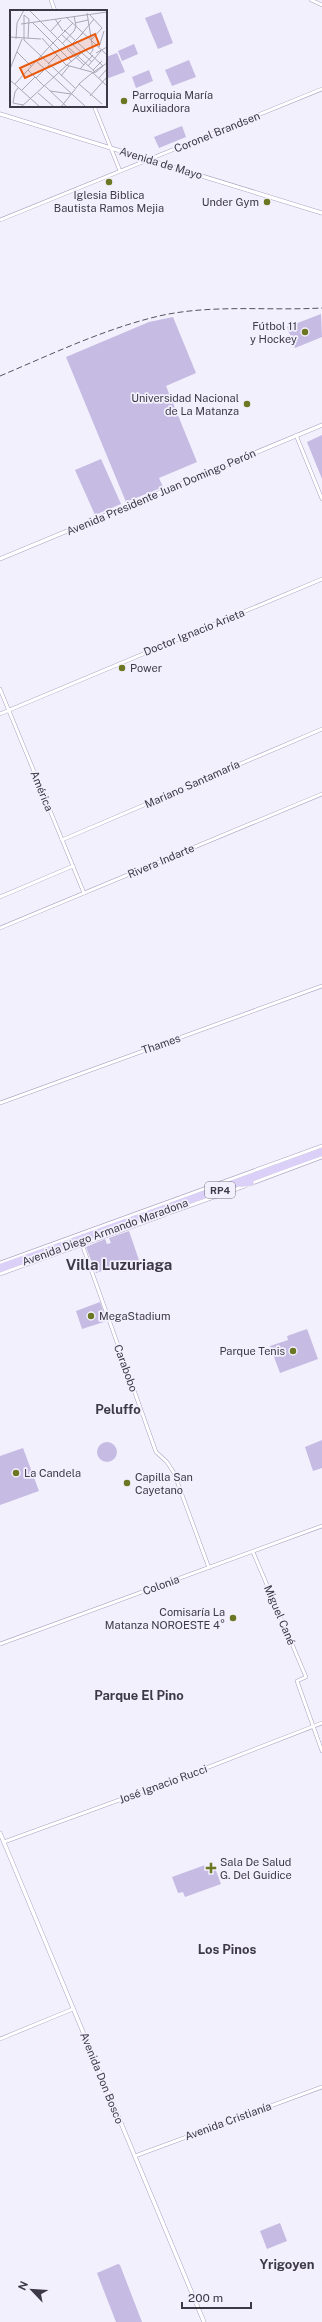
<svg xmlns="http://www.w3.org/2000/svg" width="322" height="2322" font-family="'Public Sans',sans-serif">
  <style>
    .green { fill: #c5bbe3 }
    .lines { fill: none; stroke-linecap: round; stroke-linejoin: round }
    .tertiary-casing { stroke: #aba2c2; stroke-width: 4 }
    .secondary-casing { stroke: #aba2c2; stroke-width: 4.5 }
    .primary-casing { stroke: #d0cfd3; stroke-width: 5 }
    .tertiary { stroke: #fff; stroke-width: 3 }
    .secondary { stroke: #fff; stroke-width: 3.5 }
    .primary { stroke: #dbd0f8; stroke-width: 4 }
    .rail { stroke: #565260; stroke-width: 1; stroke-dasharray: 6 3; stroke-linecap: butt }
    .poi-dot { fill: #6b7723; stroke: #f3f0fd; stroke-width: 1.5 }
    .labels { text-anchor: middle; dominant-baseline: central; stroke-width: 3.5; stroke-linejoin: round; paint-order: stroke }
    .shield { fill: #f3f0fd; stroke: #74707e; stroke-width: 1 }
    .shield-label { font-size: 10px; font-weight: bold; fill: #3d3947 }
    .poi-label { font-size: 11px; fill: #3d3947; stroke: #f3f0fd; text-anchor: start }
    .street-label { font-size: 11px; fill: #3d3947; stroke: #f3f0fd }
    .quarter-label { font-size: 13px; font-weight: bold; fill: #3d3947; stroke: #f3f0fd }
    .district-label { font-size: 15px; font-weight: bold; fill: #3d3947; stroke: #f3f0fd }
    .inset-road { fill: none; stroke: #aaa7b4; stroke-width: 1 }
    .view { fill: #e8590c; fill-opacity: 0.15; stroke: #e8590c; stroke-width: 2 }
    .inset-edge { fill: none; stroke: #3d3947; stroke-width: 2 }
  </style>
  <rect width="100%" height="100%" fill="#f3f0fd"/>
  <g class="green">
    <path d="M161,12L173,43L158,49L145,18Z"/>
    <path d="M134,44L138,54L122,61L118,51Z"/>
    <path d="M117,53L125,72L106,79V57Z"/>
    <path d="M189,60L196,77L172,86L165,70Z"/>
    <path d="M149,70L153,81L136,88L132,77Z"/>
    <path d="M182,126L186,137L159,148L154,137Z"/>
    <path d="M321,314L322,337L295,348L287,327Z"/>
    <path d="M173,317L196,373L166,386L197,462L159,478L163,487L126,502L66,357L149,322Z"/>
    <path d="M322,435V479L307,442Z"/>
    <path d="M101,459L121,504L95,515L75,470Z"/>
    <path d="M129,1231L141,1266L124,1272L121,1264L96,1273L86,1247L105,1239L107,1244L111,1243L109,1238Z"/>
    <path d="M100,1302L107,1321L82,1329L76,1311Z"/>
    <path d="M307,1329L318,1359L280,1373L270,1346L288,1340L287,1336Z"/>
    <path d="M322,1440V1468L313,1471L305,1447Z"/>
    <circle cx="107" cy="1452" r="10"/>
    <path d="M23,1448L39,1491L0,1505V1456Z"/>
    <path d="M205,1865L208,1871L215,1868L221,1884L185,1897L183,1892L178,1893L172,1877Z"/>
    <path d="M280,2223L287,2241L267,2249L260,2231Z"/>
    <path d="M118,2264L120,2265L142,2322H116L97,2273Z"/>
  </g>
  <g class="lines">
    <g class="tertiary-casing">
      <g id="tertiary">
        <path d="M51,0L55,11"/>
        <path d="M311,0L322,5"/>
        <path d="M94,106L120,171"/>
        <path d="M0,220L322,89"/>
        <path d="M296,435L322,499"/>
        <path d="M0,689L84,893"/>
        <path d="M0,714L322,579"/>
        <path d="M62,840L322,729"/>
        <path d="M0,897L73,866"/>
        <path d="M0,928L322,794"/>
        <path d="M0,1103L322,986"/>
        <path d="M250,1184L322,1157"/>
        <path d="M169,1213L245,1186"/>
        <path d="M89,1231L82,1244L156,1452L167,1462L174,1473L209,1568"/>
        <path d="M0,1263L322,1146"/>
        <path d="M0,1274L164,1215"/>
        <path d="M253,1552L306,1677L297,1681L322,1751"/>
        <path d="M0,1644L322,1526"/>
        <path d="M4,1842L196,1772L322,1723"/>
        <path d="M0,2039L73,2009"/>
        <path d="M135,2156L322,2087"/>
      </g>
    </g>
    <g class="secondary-casing">
      <g id="secondary">
        <path d="M0,114L322,213"/>
        <path d="M0,559L322,425"/>
        <path d="M0,1833L204,2322"/>
      </g>
    </g>
    <g class="primary-casing">
      <g id="primary">
        <path d="M241,1185L252,1183"/>
        <path d="M163,1215L171,1211"/>
        <path d="M0,1266L322,1150"/>
        <path d="M0,1270L322,1154"/>
      </g>
    </g>
    <use href="#tertiary" class="tertiary"/>
    <use href="#secondary" class="secondary"/>
    <use href="#primary" class="primary"/>
    <path class="rail" d="M0,376C52,354 104,329 159,316C212,304 268,311 322,308"/>
  </g>
  <g class="poi-dot">
    <circle cx="124" cy="101" r="4"/>
    <circle cx="109" cy="182" r="4"/>
    <circle cx="267" cy="202" r="4"/>
    <circle cx="305" cy="332" r="4"/>
    <circle cx="247" cy="404" r="4"/>
    <circle cx="122" cy="668" r="4"/>
    <circle cx="91" cy="1316" r="4"/>
    <circle cx="293" cy="1351" r="4"/>
    <circle cx="16" cy="1473" r="4"/>
    <circle cx="127" cy="1483" r="4"/>
    <circle cx="233" cy="1618" r="4"/>
    <path d="M209 1862h4v4h4v4h-4v4h-4v-4h-4v-4h4z"/>
  </g>
  <g class="labels">
    <rect class="shield" x="205" y="1182" width="30" height="16" rx="3"/>
    <g class="shield-label">
      <text x="220" y="1190">RP4</text>
    </g>
    <g class="poi-label">
      <text x="132" y="95">Parroquia María<tspan x="132" dy="13">Auxiliadora</tspan></text>
      <text x="109" y="195" text-anchor="middle">Iglesia Biblica<tspan x="109" dy="13">Bautista Ramos Mejia</tspan></text>
      <text x="259" y="202" text-anchor="end">Under Gym</text>
      <text x="297" y="326" text-anchor="end">Fútbol 11<tspan x="297" dy="13">y Hockey</tspan></text>
      <text x="239" y="398" text-anchor="end">Universidad Nacional<tspan x="239" dy="13">de La Matanza</tspan></text>
      <text x="130" y="668">Power</text>
      <text x="99" y="1316">MegaStadium</text>
      <text x="285" y="1351" text-anchor="end">Parque Tenis</text>
      <text x="24" y="1473">La Candela</text>
      <text x="135" y="1477">Capilla San<tspan x="135" dy="13">Cayetano</tspan></text>
      <text x="225" y="1612" text-anchor="end">Comisaría La<tspan x="225" dy="13">Matanza NOROESTE 4°</tspan></text>
      <text x="220" y="1862">Sala De Salud<tspan x="220" dy="13">G. Del Guidice</tspan></text>
    </g>
    <g class="street-label">
      <text transform="translate(217 132) rotate(-22)">Coronel Brandsen</text>
      <text transform="translate(161 163) rotate(17)">Avenida de Mayo</text>
      <text transform="translate(161 492) rotate(-23)">Avenida Presidente Juan Domingo Perón</text>
      <text transform="translate(194 632) rotate(-22)">Doctor Ignacio Arieta</text>
      <text transform="translate(192 784) rotate(-24)">Mariano Santamaría</text>
      <text transform="translate(42 791) rotate(68)">América</text>
      <text transform="translate(161 861) rotate(-23)">Rivera Indarte</text>
      <text transform="translate(161 1044) rotate(-19)">Thames</text>
      <text transform="translate(105 1232) rotate(-20)">Avenida Diego Armando Maradona</text>
      <text transform="translate(126 1368) rotate(70)">Carabobo</text>
      <text transform="translate(161 1585) rotate(-20)">Colonia</text>
      <text transform="translate(280 1615) rotate(67)">Miguel Cané</text>
      <text transform="translate(163 1784) rotate(-20)">José Ignacio Rucci</text>
      <text transform="translate(102 2078) rotate(68)">Avenida Don Bosco</text>
      <text transform="translate(228 2121) rotate(-20)">Avenida Cristianía</text>
    </g>
    <g class="quarter-label">
      <text x="118" y="1409">Peluffo</text>
      <text x="139" y="1695">Parque El Pino</text>
      <text x="227" y="1949">Los Pinos</text>
      <text x="287" y="2264">Yrigoyen</text>
    </g>
    <g class="district-label">
      <text x="119" y="1264">Villa Luzuriaga</text>
    </g>
  </g>
  <g transform="translate(10 10)">
    <rect width="97" height="97" fill="#f3f0fd"/>
    <path class="inset-road" d="M19,0L58,39M77,3L83,40L80,44M80,5L92,18L82,29M56,7L97,45M45,9L53,21M22,12L62,52M65,13L78,10M11,14L97,2M54,20L93,56M40,22L51,10M51,24L82,52M70,26L84,9M0,27L31,29M18,28L19,9L14,5V30L65,78M32,28L56,55L82,62L97,76M6,29L7,13L14,0M52,34L64,21L66,16L64,6M61,35L73,23M39,37L63,13M89,37L94,21M59,38L85,62M57,39L74,55M7,42L21,56M86,43L97,37M26,51L76,97M38,54L47,45M57,55L75,40M78,56L91,41M93,56L86,62L82,63L97,53M0,59L12,29M70,59L83,45M18,60L34,76M83,60L92,51M51,66L59,56M26,68L39,55M89,68L97,59M0,70L30,97M5,74L40,36M69,74L92,94M35,76L57,97M8,78L5,82L3,93L13,95M12,80L25,67M40,81L61,84M28,83L44,97M80,86L97,67M11,97L57,55M51,97L70,73L82,63"/>
    <path class="view" d="M85,24L89,34L15,68L10,58Z"/>
    <rect width="97" height="97" class="inset-edge"/>
  </g>
  <g transform="translate(32 2290) rotate(295)" stroke="#f3f0fd" stroke-width="3" paint-order="stroke">
  <path d="M0-3L7 15L0 10L-7 15Z" fill="#3d3947"/>
  <text y="-6" font-size="11" font-weight="bold" text-anchor="middle" fill="#3d3947">N</text>
  </g>
  <path d="M182 2302v6h69v-6" fill="none" stroke="#3d3947" stroke-width="2"/>
  <text x="188" y="2302" font-size="12" fill="#3d3947" stroke="#f3f0fd" stroke-width="3" paint-order="stroke">200 m</text>
</svg>
